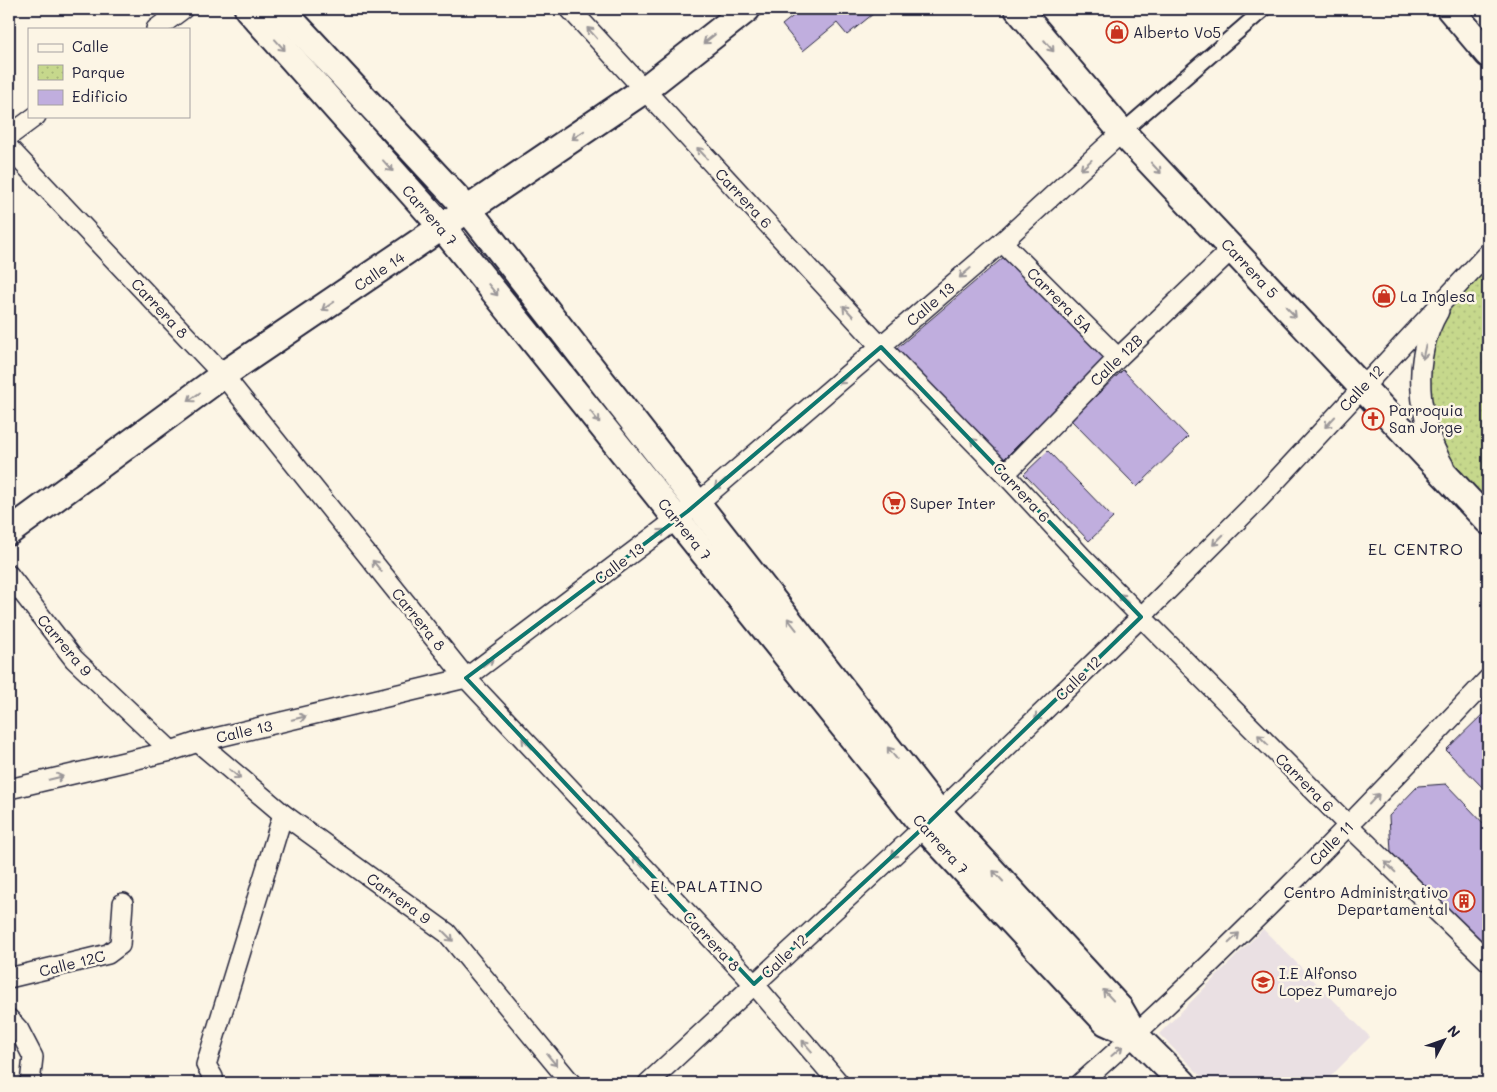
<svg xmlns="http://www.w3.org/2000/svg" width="1497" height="1092" font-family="Mali,sans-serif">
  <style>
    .built { fill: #eae0e3 }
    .park { fill: url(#park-dots); stroke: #747d64 }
    .building { fill: #c0aede; stroke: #22223b }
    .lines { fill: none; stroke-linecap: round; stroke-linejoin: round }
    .pedestrian-casing { stroke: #22223b; stroke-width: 18 }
    .minor-casing { stroke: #22223b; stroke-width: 22 }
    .secondary-casing { stroke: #22223b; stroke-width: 30 }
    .pedestrian { stroke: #fcf5e5; stroke-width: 14 }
    .minor { stroke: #fcf5e5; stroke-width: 19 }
    .secondary { stroke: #fcf5e5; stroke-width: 26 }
    .oneway { stroke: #9a9698 }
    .marked { fill: none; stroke: #0f766e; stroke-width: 4; stroke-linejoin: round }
    .labels { text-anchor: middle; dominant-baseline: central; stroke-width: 5; stroke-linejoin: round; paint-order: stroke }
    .poi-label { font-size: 15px; fill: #22223b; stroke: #fcf5e5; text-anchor: start }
    .street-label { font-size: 15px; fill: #22223b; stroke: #fcf5e5 }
    .neighbourhood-label { font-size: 16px; letter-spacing: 1px; fill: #22223b; stroke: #fcf5e5 }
  </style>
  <defs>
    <pattern id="park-dots" width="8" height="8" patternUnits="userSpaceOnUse" patternTransform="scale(1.25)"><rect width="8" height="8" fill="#c6d88c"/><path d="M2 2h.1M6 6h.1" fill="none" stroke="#aab97a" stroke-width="1.8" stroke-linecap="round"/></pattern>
  </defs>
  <rect width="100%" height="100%" fill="#fcf5e5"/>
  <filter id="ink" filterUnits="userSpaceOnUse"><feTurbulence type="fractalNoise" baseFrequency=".02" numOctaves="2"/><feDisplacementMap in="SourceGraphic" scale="10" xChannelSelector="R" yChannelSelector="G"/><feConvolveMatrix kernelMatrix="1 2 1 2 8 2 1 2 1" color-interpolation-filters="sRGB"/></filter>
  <g filter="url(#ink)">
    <path class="built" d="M1263,929L1370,1037L1324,1083H1208L1159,1034Z"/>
    <path class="park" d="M1488,261V510L1448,472L1422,410L1435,318Z"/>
    <g class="building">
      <path d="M802,9H869L873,14L847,35L837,23L803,51L782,25Z"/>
      <path d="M1005,256L1105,358L1002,461L896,349Z"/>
      <path d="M1123,370L1188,437L1137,487L1071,420Z"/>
      <path d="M1048,451L1113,518L1089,541L1024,474Z"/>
      <path d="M1488,709V793L1446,750Z"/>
      <path d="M1446,784L1488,828V950L1391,852L1389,816L1418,786Z"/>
    </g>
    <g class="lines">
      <g class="pedestrian-casing">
        <path id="pedestrian" d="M1122,132L1264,9"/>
      </g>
      <g class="minor-casing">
        <g id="minor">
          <path d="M570,9L881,347L1005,474L1082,557L1349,826L1488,961"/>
          <path d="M156,29L183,9"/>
          <path d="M9,136L36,116"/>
          <path d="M9,148L223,375L466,678L754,984L839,1083"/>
          <path d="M1002,242L1118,358"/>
          <path d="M1439,311C1411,359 1417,419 1444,466"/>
          <path d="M1005,474L1118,358L1231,250"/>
          <path d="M9,575L74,659L171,751"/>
          <path d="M198,742L283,814L447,933L571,1083"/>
          <path d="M9,789L171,751L198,742L466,678L698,503L1002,242L1122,132"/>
          <path d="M9,978L108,954L120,945L123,903"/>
          <path d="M9,1019L19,1030L33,1057L30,1083"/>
          <path d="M210,1083L213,1077L206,1065L283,814"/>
          <path d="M648,1083L924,827L1141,617L1259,499L1488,253"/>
          <path d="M1081,1083C1224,957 1357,818 1488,679"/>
        </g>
      </g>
      <g class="secondary-casing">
        <g id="secondary">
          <path d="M248,9L443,228L924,827L1106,1022L1135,1035"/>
          <path d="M281,9L469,211L939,813L1120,1009L1135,1035L1183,1083"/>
          <path d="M1018,9L1122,132L1488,521"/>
          <path d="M1450,9L1488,54"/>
          <path d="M9,532L223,375L644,90L747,9"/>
        </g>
      </g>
      <use href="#pedestrian" class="pedestrian"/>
      <use href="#minor" class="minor"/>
      <use href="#secondary" class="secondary"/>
    </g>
    <defs><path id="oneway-shaft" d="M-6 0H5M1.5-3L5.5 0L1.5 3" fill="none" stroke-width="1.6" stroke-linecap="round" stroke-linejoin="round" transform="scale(1.25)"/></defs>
    <g class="oneway">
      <use href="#oneway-shaft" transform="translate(592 33) rotate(-132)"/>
      <use href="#oneway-shaft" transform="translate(709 39) rotate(142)"/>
      <use href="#oneway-shaft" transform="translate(280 45) rotate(48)"/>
      <use href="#oneway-shaft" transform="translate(1049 46) rotate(50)"/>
      <use href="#oneway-shaft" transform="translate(578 135) rotate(145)"/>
      <use href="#oneway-shaft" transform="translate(702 153) rotate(-133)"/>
      <use href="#oneway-shaft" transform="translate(1086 165) rotate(138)"/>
      <use href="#oneway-shaft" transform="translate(388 166) rotate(48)"/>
      <use href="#oneway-shaft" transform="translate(1156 168) rotate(47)"/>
      <use href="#oneway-shaft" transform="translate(965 273) rotate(139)"/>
      <use href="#oneway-shaft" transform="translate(493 290) rotate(51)"/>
      <use href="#oneway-shaft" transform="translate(328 306) rotate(146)"/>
      <use href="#oneway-shaft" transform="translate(848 311) rotate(-133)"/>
      <use href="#oneway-shaft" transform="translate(1291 312) rotate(46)"/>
      <use href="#oneway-shaft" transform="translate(1424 352) rotate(102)"/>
      <use href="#oneway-shaft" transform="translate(844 379) rotate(139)"/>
      <use href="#oneway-shaft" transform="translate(194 397) rotate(144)"/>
      <use href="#oneway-shaft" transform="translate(595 417) rotate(51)"/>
      <use href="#oneway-shaft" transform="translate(1330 422) rotate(133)"/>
      <use href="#oneway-shaft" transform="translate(976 444) rotate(-134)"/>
      <use href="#oneway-shaft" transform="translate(720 484) rotate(139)"/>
      <use href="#oneway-shaft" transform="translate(659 534) rotate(-37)"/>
      <use href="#oneway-shaft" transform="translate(1218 540) rotate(135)"/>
      <use href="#oneway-shaft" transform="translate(377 566) rotate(-129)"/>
      <use href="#oneway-shaft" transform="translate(1124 599) rotate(-135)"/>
      <use href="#oneway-shaft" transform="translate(792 624) rotate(-128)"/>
      <use href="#oneway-shaft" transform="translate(487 663) rotate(-37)"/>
      <use href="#oneway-shaft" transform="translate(1040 715) rotate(136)"/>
      <use href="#oneway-shaft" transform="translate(299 718) rotate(-13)"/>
      <use href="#oneway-shaft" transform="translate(1263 740) rotate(-135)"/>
      <use href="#oneway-shaft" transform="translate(527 743) rotate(-133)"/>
      <use href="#oneway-shaft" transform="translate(892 753) rotate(-128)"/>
      <use href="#oneway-shaft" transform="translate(235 774) rotate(40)"/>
      <use href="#oneway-shaft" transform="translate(56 778) rotate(-13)"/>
      <use href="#oneway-shaft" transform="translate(1374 799) rotate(-47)"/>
      <use href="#oneway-shaft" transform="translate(897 852) rotate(137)"/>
      <use href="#oneway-shaft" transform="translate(638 862) rotate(-133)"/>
      <use href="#oneway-shaft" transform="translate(1390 867) rotate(-136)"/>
      <use href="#oneway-shaft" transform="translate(998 876) rotate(-133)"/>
      <use href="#oneway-shaft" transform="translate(448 936) rotate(45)"/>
      <use href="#oneway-shaft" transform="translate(1234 938) rotate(-44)"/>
      <use href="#oneway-shaft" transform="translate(1108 995) rotate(-133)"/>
      <use href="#oneway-shaft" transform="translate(807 1046) rotate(-131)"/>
      <use href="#oneway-shaft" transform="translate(1117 1051) rotate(-41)"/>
      <use href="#oneway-shaft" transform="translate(552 1060) rotate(50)"/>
    </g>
  </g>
  <path class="marked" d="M881,347L1141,617L924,827L754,984L466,678L688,511Z"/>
  <defs>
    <g id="shop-ring" transform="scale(1.125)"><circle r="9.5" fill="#fcf5e5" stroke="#c8321e" stroke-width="1.5"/><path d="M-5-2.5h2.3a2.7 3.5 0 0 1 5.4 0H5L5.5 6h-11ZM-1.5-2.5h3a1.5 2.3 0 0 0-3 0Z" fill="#c8321e"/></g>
    <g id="church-ring" transform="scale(1.125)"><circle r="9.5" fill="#fcf5e5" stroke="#c8321e" stroke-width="1.5"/><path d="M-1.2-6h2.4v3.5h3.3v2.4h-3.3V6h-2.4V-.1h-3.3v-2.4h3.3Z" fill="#c8321e"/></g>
    <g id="supermarket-ring" transform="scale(1.125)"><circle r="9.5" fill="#fcf5e5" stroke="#c8321e" stroke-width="1.5"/><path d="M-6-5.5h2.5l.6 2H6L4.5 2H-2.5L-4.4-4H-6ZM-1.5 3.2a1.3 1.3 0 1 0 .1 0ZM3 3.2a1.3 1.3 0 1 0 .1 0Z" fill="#c8321e"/></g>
    <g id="building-ring" transform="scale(1.125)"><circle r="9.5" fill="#fcf5e5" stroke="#c8321e" stroke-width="1.5"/><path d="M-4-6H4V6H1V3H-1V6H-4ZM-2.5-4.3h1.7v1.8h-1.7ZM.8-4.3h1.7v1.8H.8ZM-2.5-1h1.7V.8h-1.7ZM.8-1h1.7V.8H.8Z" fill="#c8321e"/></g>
    <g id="school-ring" transform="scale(1.125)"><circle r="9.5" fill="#fcf5e5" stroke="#c8321e" stroke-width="1.5"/><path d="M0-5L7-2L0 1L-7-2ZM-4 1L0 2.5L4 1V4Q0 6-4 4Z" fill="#c8321e"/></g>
  </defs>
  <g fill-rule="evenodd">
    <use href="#shop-ring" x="1117" y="32"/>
    <use href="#shop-ring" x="1384" y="296"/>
    <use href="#church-ring" x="1373" y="419"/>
    <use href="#supermarket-ring" x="894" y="503"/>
    <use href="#building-ring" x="1464" y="901"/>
    <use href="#school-ring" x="1263" y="982"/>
  </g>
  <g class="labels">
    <g class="poi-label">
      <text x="1133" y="32">Alberto Vo5</text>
      <text x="1400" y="296">La Inglesa</text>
      <text x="1389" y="410">Parroquia<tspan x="1389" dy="17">San Jorge</tspan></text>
      <text x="910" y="503">Super Inter</text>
      <text x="1448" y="892" text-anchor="end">Centro Administrativo<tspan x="1448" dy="17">Departamental</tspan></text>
      <text x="1279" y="973">I.E Alfonso<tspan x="1279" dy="17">Lopez Pumarejo</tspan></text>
    </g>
    <g class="street-label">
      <text transform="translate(744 198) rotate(47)">Carrera 6</text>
      <text transform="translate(430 215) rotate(49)">Carrera 7</text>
      <text transform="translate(1250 268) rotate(47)">Carrera 5</text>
      <text transform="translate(379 271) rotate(-34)">Calle 14</text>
      <text transform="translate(1060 300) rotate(45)">Carrera 5A</text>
      <text transform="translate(930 304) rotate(-41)">Calle 13</text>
      <text transform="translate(160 308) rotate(47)">Carrera 8</text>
      <text transform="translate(1116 360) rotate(-44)">Calle 12B</text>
      <text transform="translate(1361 388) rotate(-47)">Calle 12</text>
      <text transform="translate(1022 492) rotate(47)">Carrera 6</text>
      <text transform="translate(685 529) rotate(51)">Carrera 7</text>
      <text transform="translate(619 563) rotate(-37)">Calle 13</text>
      <text transform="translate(419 619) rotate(51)">Carrera 8</text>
      <text transform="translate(65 645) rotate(50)">Carrera 9</text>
      <text transform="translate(1078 678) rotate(-44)">Calle 12</text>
      <text transform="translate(244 731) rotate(-13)">Calle 13</text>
      <text transform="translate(1305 782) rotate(45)">Carrera 6</text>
      <text transform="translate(1331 843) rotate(-45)">Calle 11</text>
      <text transform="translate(941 844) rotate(48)">Carrera 7</text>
      <text transform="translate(399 898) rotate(36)">Carrera 9</text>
      <text transform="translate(712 941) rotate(47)">Carrera 8</text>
      <text transform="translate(784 956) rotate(-43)">Calle 12</text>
      <text transform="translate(72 963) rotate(-14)">Calle 12C</text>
    </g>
    <g class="neighbourhood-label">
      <text x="1416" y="548">EL CENTRO</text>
      <text x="707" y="885">EL PALATINO</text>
    </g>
  </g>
  <rect width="1497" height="1092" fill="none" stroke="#fcf5e5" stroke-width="30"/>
  <rect x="15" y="15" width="1467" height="1062" fill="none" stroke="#22223b" stroke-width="2" filter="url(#ink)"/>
  <rect x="28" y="28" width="162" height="90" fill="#fcf5e5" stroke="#a5a1a1"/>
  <rect x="38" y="44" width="25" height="8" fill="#fcf5e5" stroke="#a5a1a1"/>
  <text x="72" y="52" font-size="15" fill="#22223b">Calle</text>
  <rect x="38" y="65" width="25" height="15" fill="url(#park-dots)" stroke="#a5a1a1"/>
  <text x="72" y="78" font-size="15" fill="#22223b">Parque</text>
  <rect x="38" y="90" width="25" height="15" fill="#c0aede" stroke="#a5a1a1"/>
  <text x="72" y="102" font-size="15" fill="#22223b">Edificio</text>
  <g transform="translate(1444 1040) rotate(49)" stroke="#fcf5e5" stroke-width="4" paint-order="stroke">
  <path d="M0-4L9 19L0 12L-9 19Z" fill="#22223b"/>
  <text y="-8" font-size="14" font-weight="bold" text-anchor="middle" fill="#22223b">N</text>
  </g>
</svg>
